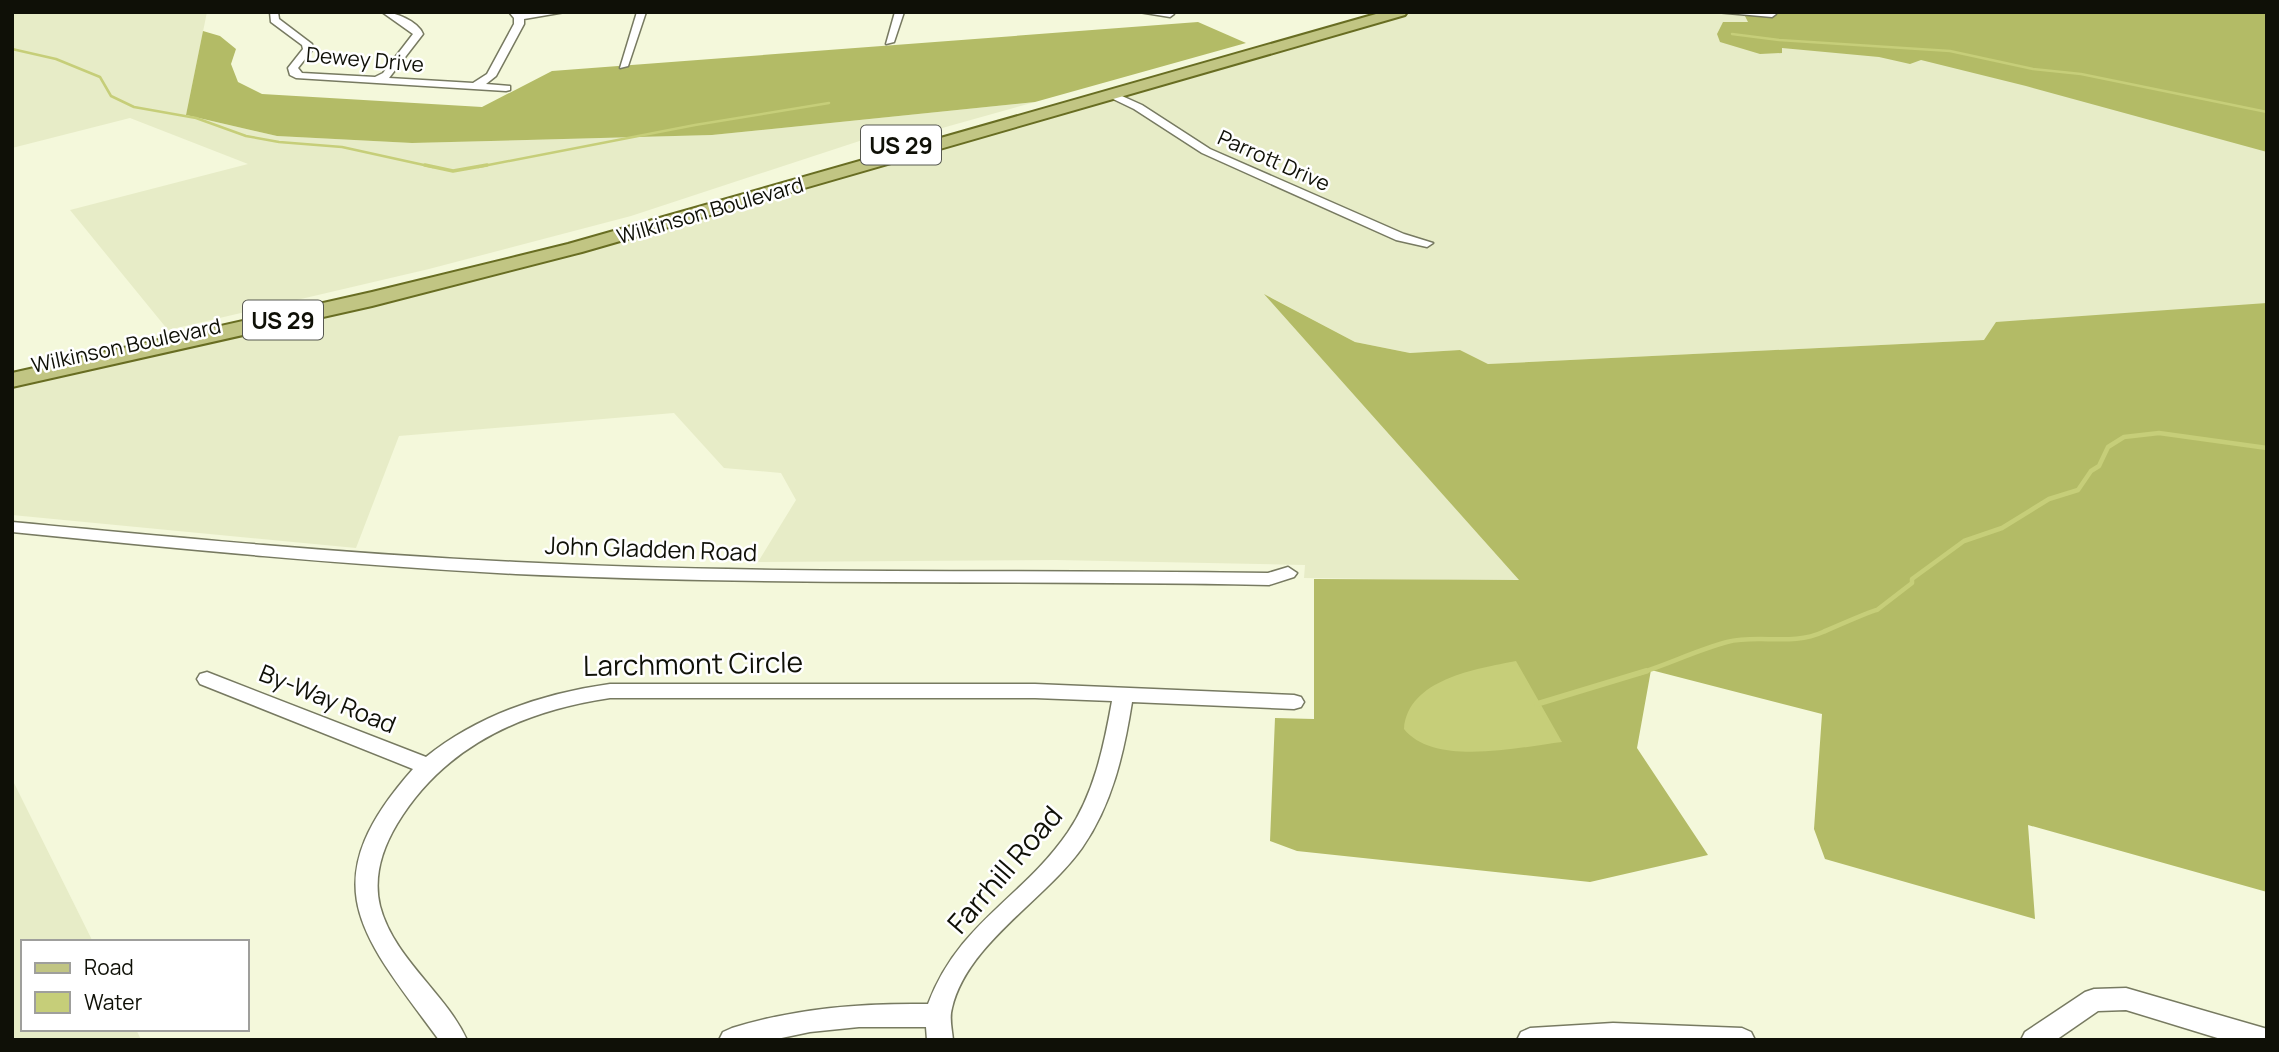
<svg xmlns="http://www.w3.org/2000/svg" width="2279" height="1052" font-family="Manrope,sans-serif">
  <style>
    .built { fill: #e7ecc7 }
    .forest { fill: #b3bb66 }
    .water { fill: #c6ce79 }
    .lines { fill: none; stroke-linecap: round; stroke-linejoin: round }
    .stream-far3 { stroke: #c6ce79; stroke-width: 2.5 }
    .stream-far2 { stroke: #c6ce79; stroke-width: 3.5 }
    .stream-far1 { stroke: #c6ce79; stroke-width: 4.5 }
    .stream { stroke: #c6ce79; stroke-width: 6 }
    .minor-casing { stroke: #777a61; stroke-width: 3 }
    .primary-casing { stroke: #686d22; stroke-width: 4 }
    .minor { fill: #fff; fill-rule: evenodd }
    .primary { fill: #c1c583; fill-rule: evenodd }
    .labels { text-anchor: middle; dominant-baseline: central; stroke-width: 5; stroke-linejoin: round; paint-order: stroke }
    .far-street-label { font-size: 21px; fill: #0f1007; stroke: #fff }
    .shield { fill: #fff; stroke: #575851; stroke-width: 2 }
    .shield-label { font-size: 23px; font-weight: bold; fill: #0f1007 }
    .street-label { font-size: 24px; fill: #0f1007; stroke: #fff }
    .near-street-label { font-size: 28px; fill: #0f1007; stroke: #fff }
  </style>
  <rect width="100%" height="100%" fill="#f4f8db"/>
  <g class="built">
    <path d="M12,12H207L186,115L277,136L412,143L712,135L1035,102L903,139L890,131L631,216L429,269L168,330L70,210L248,164L130,118L12,148Z"/>
    <path d="M1415,12H1743L2267,108V440L1984,340L1488,364L1460,350L1410,353L1355,342L1266,295L1520,581L1304,578L1305,565L1056,560L758,562L796,500L781,473L724,468L674,413L399,436L356,548L12,515V387L424,294L569,256Z"/>
    <path d="M12,779L93,942H23V1029H136L141,1040H12Z"/>
  </g>
  <g class="forest">
    <path d="M1743,12H2260L2267,14V152L2026,86L1921,60L1910,64L1879,57L1782,48V53L1760,54L1720,42L1717,34L1723,22H1748Z"/>
    <path d="M1198,22L1246,43L1035,102L712,135L412,143L277,136L186,115L203,31L220,36L236,49L231,64L238,82L262,94L482,107L552,71Z"/>
    <path d="M1264,294L1355,342L1410,353L1460,350L1488,364L1984,340L1996,322L2267,303V892L2028,825L2035,919L1825,859L1814,829L1822,714L1651,670L1637,748L1708,855L1590,882L1297,851L1270,841L1275,718L1314,719V579L1519,580Z"/>
  </g>
  <path class="water" d="M1516,661L1562,742C1520,747 1434,767 1404,729C1408,679 1476,669 1516,661Z"/>
  <g class="lines">
    <g class="stream-far3">
      <path d="M1732,34L1779,40L1950,51L2033,69L2081,74L2267,112"/>
      <path d="M12,49L56,59L100,77L111,96L134,107L196,118L246,136L279,142L342,147L433,167"/>
      <path d="M478,167L695,125L829,103"/>
    </g>
    <path class="stream-far2" d="M425,165L453,171L487,165"/>
    <path class="stream-far1" d="M1640,673C1669,664 1697,650 1727,642C1757,634 1793,646 1823,632C1830,629 1873,610 1877,610L1912,583V579L1964,541L2002,528L2049,499L2078,490L2091,471L2099,466L2108,447L2124,437L2159,433L2267,448"/>
    <path class="stream" d="M1537,704L1646,671"/>
    <g class="minor-casing">
      <g id="minor">
        <path d="M270,12H278L279,19L312,44L313,49L298,68L302,73L375,77L383,73L413,34L382,12C395,12 418,21 423,34L389,78L473,83L487,74L514,24V18L509,12H565L524,19V24L496,76L486,84L510,86V90L506,91L296,78L290,75L288,68L303,49L302,45L271,22Z"/>
        <path d="M637,12H646L628,66L620,68Z"/>
        <path d="M895,12H904L894,42L886,44Z"/>
        <path d="M1139,12H1173L1174,14L1170,17Z"/>
        <path d="M1716,12H1775L1776,14L1772,17Z"/>
        <path d="M1113,92L1142,105L1210,149L1404,234L1433,243L1427,247L1396,240L1202,153L1134,109L1109,97L1108,95Z"/>
        <path d="M906,141H914L926,149L916,151L906,145Z"/>
        <path d="M12,522C180,538 348,554 516,562C767,575 1017,569 1268,573L1288,567L1297,573L1294,577L1269,585C1018,580 767,586 516,574C348,565 180,549 12,532Z"/>
        <path d="M207,672L426,757C478,715 545,693 610,684H1035L1294,695L1301,697L1304,702L1301,707L1294,709L1132,702C1124,753 1112,805 1082,848C1045,900 967,944 952,1008C949,1018 952,1029 953,1040H927L926,1027H859L810,1032L772,1040H719L723,1032L732,1028C797,1008 860,1003 928,1004C959,922 1022,899 1068,832C1094,794 1104,746 1112,701L1035,698H610C522,711 444,746 397,824C382,849 373,877 380,906C394,959 445,992 467,1040H439C362,935 310,885 413,769L200,684L197,679L200,674Z"/>
        <path d="M2126,988L2264,1028L2267,1029V1040H2224L2126,1010L2098,1011L2056,1040H2021L2025,1032L2085,992L2094,989Z"/>
        <path d="M1613,1023L1742,1028L1751,1032L1755,1040H1517L1521,1032L1530,1028Z"/>
      </g>
    </g>
    <g class="primary-casing">
      <path id="primary" d="M1383,12H1407L1405,15L582,252L372,306L12,387V373L372,292L568,244Z"/>
    </g>
    <use href="#minor" class="minor"/>
    <use href="#primary" class="primary"/>
  </g>
  <g class="labels">
    <g class="far-street-label">
      <text transform="translate(365 59) rotate(5)">Dewey Drive</text>
      <text transform="translate(1274 160) rotate(24)">Parrott Drive</text>
      <text transform="translate(710 210) rotate(-16)">Wilkinson Boulevard</text>
      <text transform="translate(126 345) rotate(-12)">Wilkinson Boulevard</text>
    </g>
    <g class="shield">
      <rect x="861" y="125.5" width="80" height="39" rx="5"/>
      <rect x="243" y="300.5" width="80" height="39" rx="5"/>
    </g>
    <g class="shield-label">
      <text x="901" y="145">US 29</text>
      <text x="283" y="320">US 29</text>
    </g>
    <g class="street-label">
      <text transform="translate(651 548) rotate(2)">John Gladden Road</text>
      <text transform="translate(328 698) rotate(22)">By-Way Road</text>
    </g>
    <g class="near-street-label">
      <text transform="translate(693 663) rotate(-1)">Larchmont Circle</text>
      <text transform="translate(1004 869) rotate(-49)">Farrhill Road</text>
    </g>
  </g>
  <rect width="2279" height="1052" fill="none" stroke="#0f1007" stroke-width="28"/>
  <rect x="21" y="940" width="228" height="91" fill="#ffffff" stroke="#9f9f9c" stroke-width="2"/>
  <rect x="35" y="963" width="35" height="10" fill="#c1c583" stroke="#9f9f9c" stroke-width="2"/>
  <text x="84" y="975" font-size="21" fill="#0f1007">Road</text>
  <rect x="35" y="992" width="35" height="21" fill="#c6ce79" stroke="#9f9f9c" stroke-width="2"/>
  <text x="84" y="1010" font-size="21" fill="#0f1007">Water</text>
</svg>
